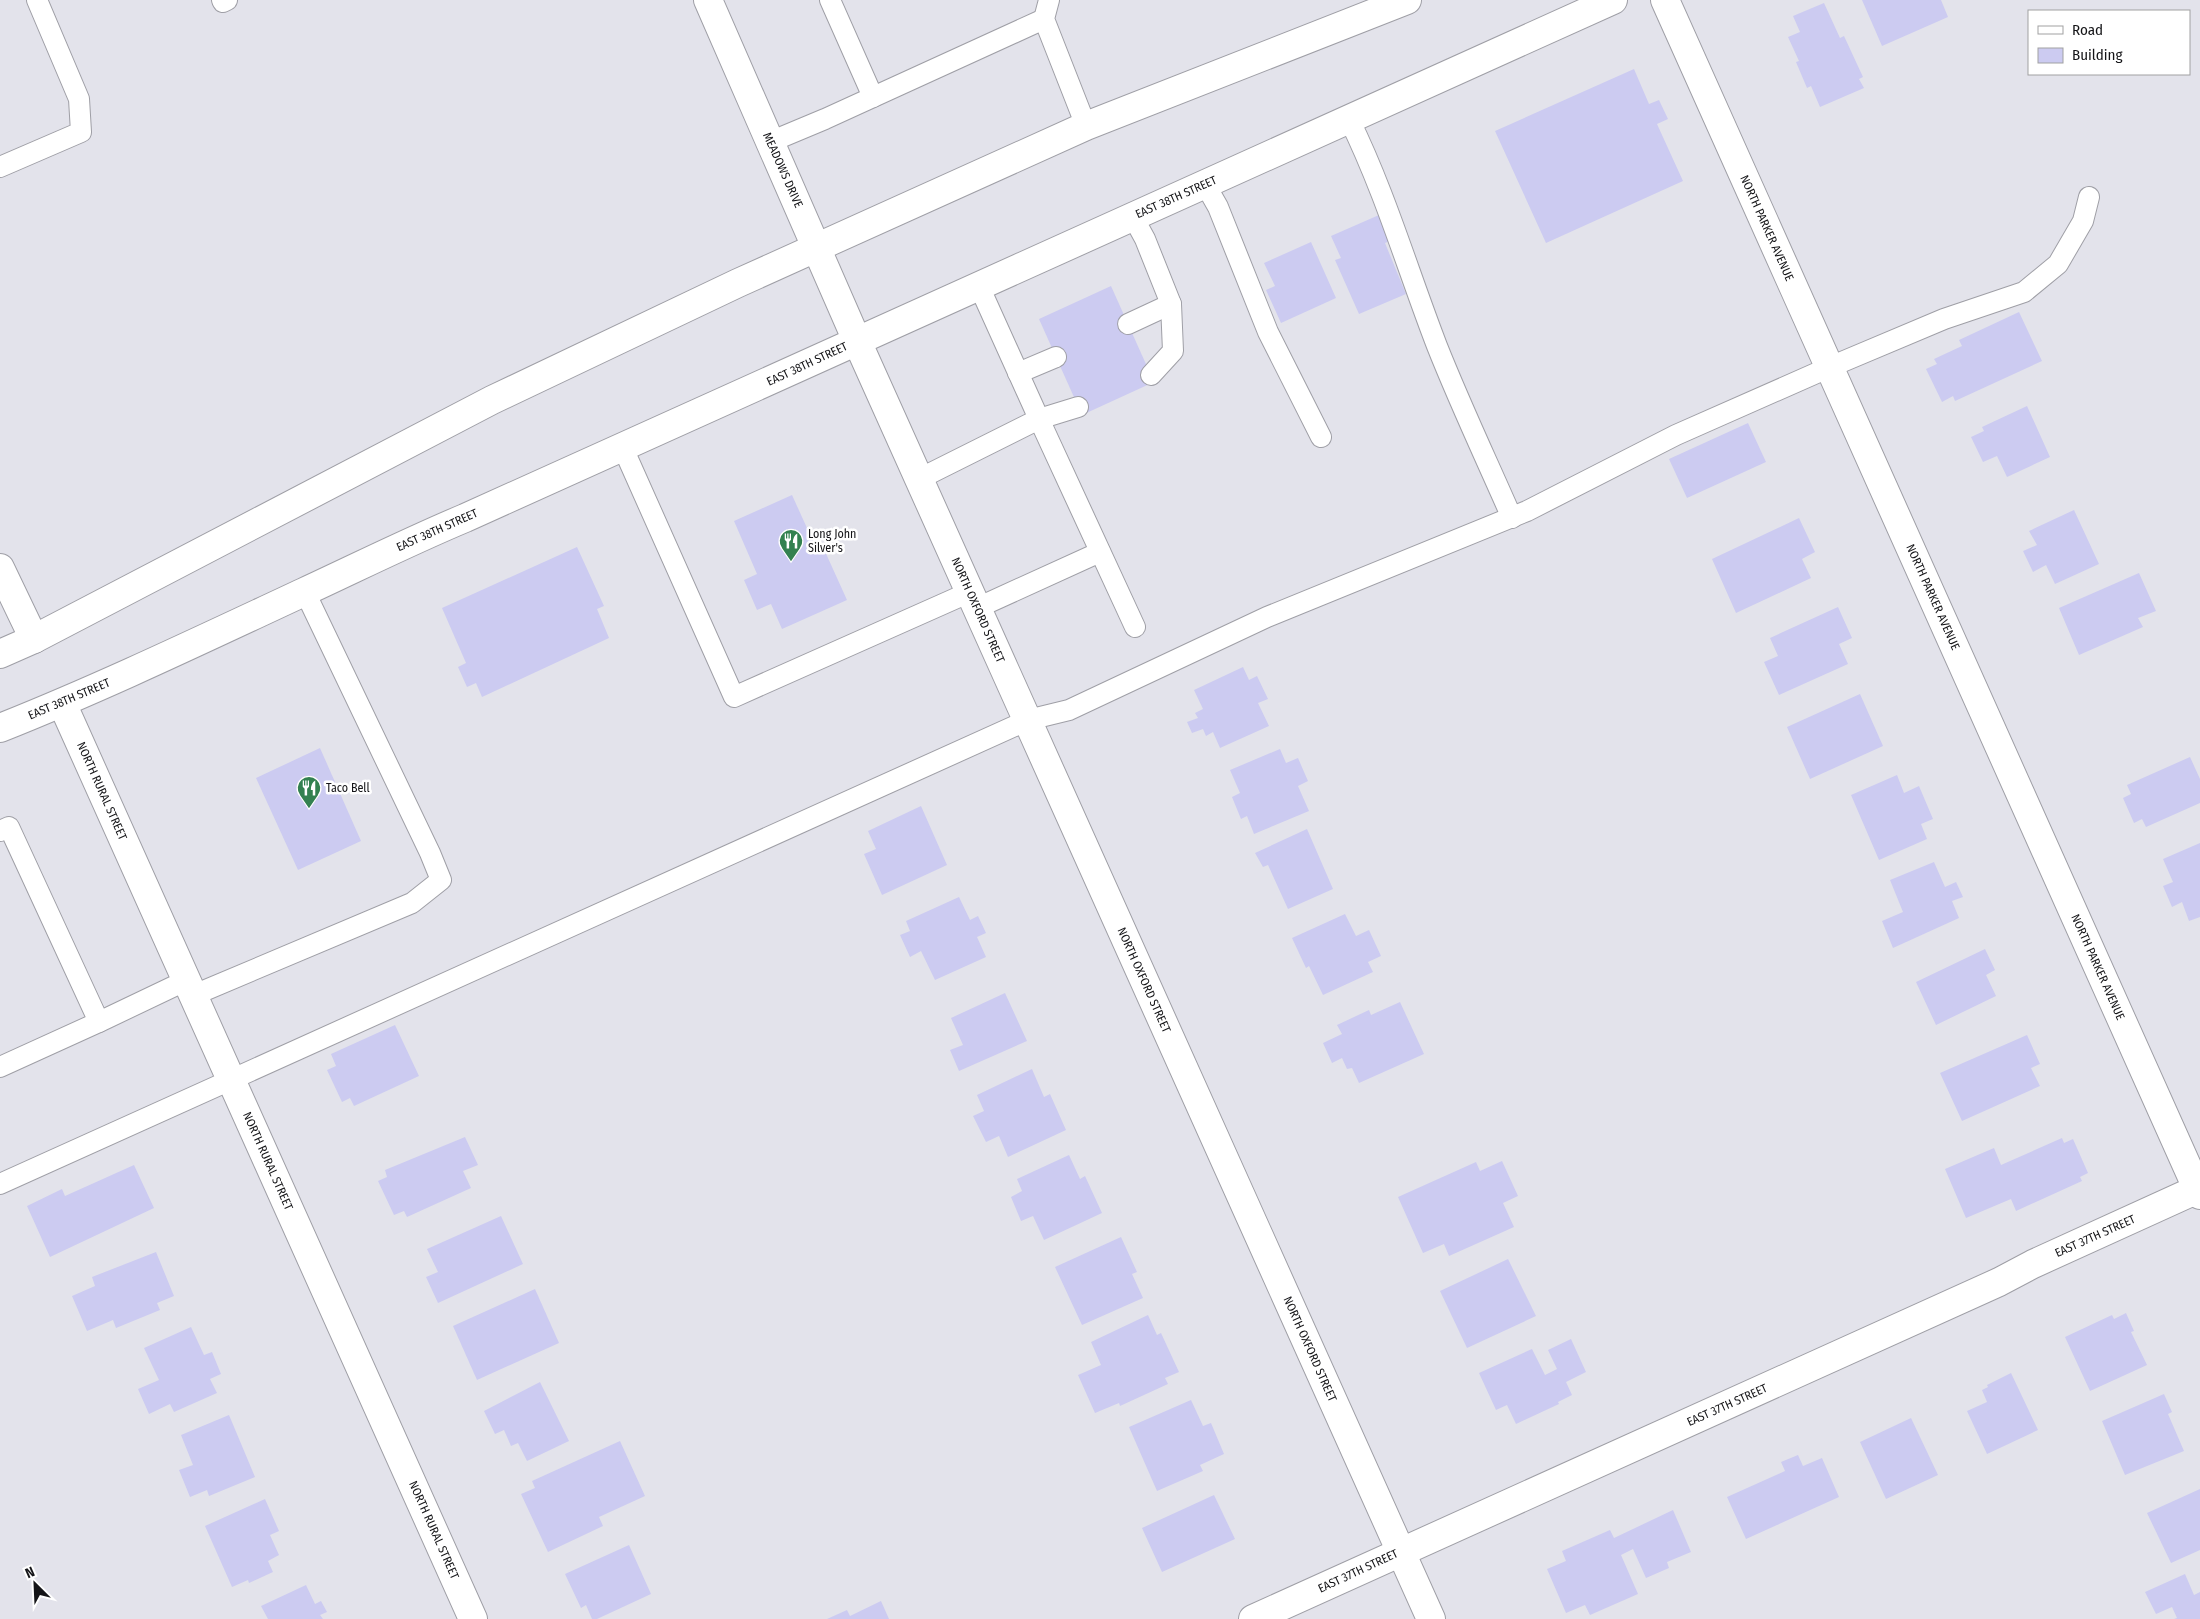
<svg xmlns="http://www.w3.org/2000/svg" width="2200" height="1619" font-family="'Fira Sans Condensed',sans-serif">
  <style>
    .building { fill: #cccbf1 }
    .lines { fill: none; stroke-linecap: round; stroke-linejoin: round }
    .lane-casing { stroke: #9f9fa6; stroke-width: 22 }
    .street-casing { stroke: #9f9fa6; stroke-width: 30 }
    .secondary-casing { stroke: #9f9fa6; stroke-width: 30 }
    .primary-casing { stroke: #9f9fa6; stroke-width: 30 }
    .lane { stroke: #fff; stroke-width: 20 }
    .street { stroke: #fff; stroke-width: 28 }
    .secondary { stroke: #fff; stroke-width: 28 }
    .primary { stroke: #fff; stroke-width: 28 }
    .labels { text-anchor: middle; dominant-baseline: central; stroke-width: 5; stroke-linejoin: round; paint-order: stroke }
    .street-label { font-size: 12px; fill: #141417; stroke: #fff }
    .poi-label { font-size: 12px; fill: #141417; stroke: #fff; text-anchor: start }
  </style>
  <rect width="100%" height="100%" fill="#e3e3eb"/>
  <g class="building">
    <path d="M1862,0H1941L1948,17L1882,46Z"/>
    <path d="M1824,3L1840,38L1844,36L1863,77L1859,79L1864,88L1820,107L1811,86L1807,88L1796,62L1799,61L1788,37L1800,32L1793,16Z"/>
    <path d="M1634,69L1649,104L1659,100L1668,119L1657,124L1683,181L1546,243L1495,131Z"/>
    <path d="M1379,215L1390,241L1385,243L1406,294L1359,314L1335,260L1341,258L1331,236Z"/>
    <path d="M1311,242L1336,298L1281,323L1266,290L1275,286L1264,263Z"/>
    <path d="M1111,286L1154,382L1082,415L1039,319Z"/>
    <path d="M2019,312L2042,361L1955,401L1953,396L1942,402L1926,369L1937,364L1934,359L1962,346L1959,340Z"/>
    <path d="M2027,406L2050,457L2007,477L1997,456L1983,462L1971,437L1984,431L1982,427Z"/>
    <path d="M1748,423L1766,462L1687,498L1669,459Z"/>
    <path d="M792,495L817,550L823,547L847,600L782,629L771,604L757,610L744,580L757,574L734,521Z"/>
    <path d="M2074,510L2099,564L2055,584L2046,565L2033,572L2023,551L2037,545L2029,531Z"/>
    <path d="M1799,518L1815,552L1802,559L1811,578L1736,613L1712,559Z"/>
    <path d="M577,547L604,606L597,609L609,638L482,697L476,683L467,687L458,667L466,663L442,608Z"/>
    <path d="M2139,573L2156,611L2138,618L2143,627L2079,655L2059,608Z"/>
    <path d="M1838,607L1852,638L1839,644L1848,664L1779,695L1764,662L1778,656L1770,638Z"/>
    <path d="M1243,667L1249,680L1257,676L1268,699L1258,703L1269,726L1220,748L1213,732L1206,736L1203,729L1192,733L1187,722L1198,718L1195,713L1203,709L1194,690Z"/>
    <path d="M1860,694L1883,746L1810,779L1787,727Z"/>
    <path d="M320,748L361,841L298,870L256,778Z"/>
    <path d="M1280,749L1286,763L1298,758L1308,781L1298,786L1309,811L1254,834L1247,816L1241,819L1232,797L1240,793L1230,770Z"/>
    <path d="M2190,757L2200,779V803L2146,827L2142,819L2134,823L2123,798L2131,794L2127,785Z"/>
    <path d="M1897,775L1904,793L1919,786L1933,819L1921,824L1927,839L1879,860L1851,795Z"/>
    <path d="M921,806L947,865L882,895L864,854L876,849L868,831Z"/>
    <path d="M1307,829L1333,889L1288,909L1268,865L1263,867L1255,853Z"/>
    <path d="M2200,843V917L2189,921L2182,902L2172,907L2163,886L2173,882L2163,859Z"/>
    <path d="M1934,862L1945,887L1956,882L1963,897L1952,901L1959,918L1893,948L1882,921L1903,912L1890,880Z"/>
    <path d="M959,897L970,920L978,916L986,933L977,937L986,957L935,980L921,951L910,957L900,935L910,931L906,921Z"/>
    <path d="M1345,914L1356,936L1369,930L1381,956L1368,962L1373,972L1323,995L1309,966L1306,968L1292,938Z"/>
    <path d="M1985,949L1995,970L1986,975L1996,996L1936,1025L1916,982Z"/>
    <path d="M1005,993L1027,1041L959,1071L950,1050L963,1045L951,1018Z"/>
    <path d="M1400,1002L1424,1054L1359,1083L1352,1068L1347,1069L1342,1058L1332,1063L1323,1043L1342,1034L1337,1025L1369,1010L1371,1015Z"/>
    <path d="M395,1025L419,1076L354,1106L350,1098L342,1102L327,1070L336,1066L331,1054Z"/>
    <path d="M2027,1035L2040,1064L2031,1068L2040,1086L1962,1121L1940,1073Z"/>
    <path d="M1032,1069L1044,1097L1050,1094L1066,1130L1008,1157L999,1136L986,1142L973,1116L984,1111L977,1095Z"/>
    <path d="M465,1137L478,1165L463,1171L471,1188L407,1217L404,1211L394,1215L378,1181L387,1177L385,1170Z"/>
    <path d="M2062,1138L2064,1143L2073,1139L2088,1173L2080,1177L2082,1181L2016,1211L2011,1199L1966,1218L1945,1169L1994,1148L2001,1165Z"/>
    <path d="M1069,1155L1080,1179L1085,1176L1102,1213L1044,1240L1033,1216L1021,1221L1011,1197L1022,1191L1017,1179Z"/>
    <path d="M1502,1161L1518,1196L1503,1203L1514,1227L1449,1256L1444,1244L1423,1253L1398,1197L1476,1162L1480,1171Z"/>
    <path d="M134,1165L154,1208L50,1257L27,1206L62,1189L65,1196Z"/>
    <path d="M501,1216L523,1264L438,1303L426,1277L438,1272L427,1249Z"/>
    <path d="M1121,1237L1137,1272L1132,1274L1143,1298L1082,1325L1055,1267Z"/>
    <path d="M156,1252L174,1296L157,1303L160,1310L116,1328L113,1320L87,1331L72,1296L95,1286L92,1277Z"/>
    <path d="M1508,1259L1536,1316L1467,1348L1440,1291Z"/>
    <path d="M535,1289L559,1343L477,1380L453,1326Z"/>
    <path d="M2126,1313L2134,1331L2131,1332L2147,1365L2090,1391L2065,1337L2112,1315L2114,1319Z"/>
    <path d="M1148,1315L1157,1335L1161,1333L1179,1372L1165,1378L1168,1384L1120,1406L1119,1403L1095,1413L1078,1375L1101,1365L1091,1342Z"/>
    <path d="M191,1327L204,1355L212,1352L221,1374L210,1379L217,1393L174,1412L170,1404L149,1414L138,1389L159,1380L144,1348Z"/>
    <path d="M1571,1339L1586,1372L1566,1382L1572,1395L1558,1402L1559,1404L1516,1424L1507,1405L1496,1410L1479,1373L1532,1349L1545,1375L1557,1369L1548,1350Z"/>
    <path d="M2011,1373L2038,1430L1987,1454L1967,1411L1987,1402L1982,1390L1988,1387L1987,1385Z"/>
    <path d="M540,1382L569,1441L527,1461L518,1443L511,1446L504,1430L495,1434L484,1411Z"/>
    <path d="M2164,1394L2172,1412L2168,1414L2184,1451L2125,1475L2102,1421Z"/>
    <path d="M1191,1400L1203,1426L1211,1423L1224,1454L1200,1465L1203,1471L1157,1491L1129,1427Z"/>
    <path d="M229,1415L255,1477L209,1496L207,1490L190,1497L179,1470L193,1465L181,1435Z"/>
    <path d="M1911,1418L1938,1475L1886,1499L1860,1442Z"/>
    <path d="M620,1441L645,1496L599,1517L603,1526L548,1552L521,1494L535,1488L532,1481Z"/>
    <path d="M1798,1455L1803,1466L1822,1458L1839,1497L1746,1539L1727,1497L1785,1471L1781,1462Z"/>
    <path d="M2200,1489V1550L2171,1563L2147,1513Z"/>
    <path d="M1214,1495L1235,1539L1162,1572L1142,1528Z"/>
    <path d="M265,1499L279,1531L270,1535L279,1555L268,1561L273,1572L249,1583L248,1580L232,1587L205,1526Z"/>
    <path d="M1673,1510L1691,1552L1667,1562L1669,1568L1646,1578L1633,1549L1621,1555L1638,1594L1590,1615L1585,1605L1566,1613L1547,1569L1566,1561L1562,1551L1610,1530L1614,1538Z"/>
    <path d="M629,1545L651,1594L597,1619H592L586,1605L581,1608L565,1574Z"/>
    <path d="M2185,1574L2194,1595L2200,1592V1619H2174L2177,1618L2172,1607L2156,1614L2145,1592Z"/>
    <path d="M306,1585L315,1604L321,1601L327,1612L320,1615L323,1619H268L261,1606Z"/>
    <path d="M881,1601L889,1619H827L847,1610L850,1616Z"/>
  </g>
  <g class="lines">
    <g class="lane-casing">
      <g id="lane">
        <path d="M222,0L223,2L227,0"/>
        <path d="M830,0L873,97"/>
        <path d="M1049,0L1044,19L1086,126"/>
        <path d="M1349,119C1385,192 1408,271 1437,346C1460,404 1487,461 1512,518"/>
        <path d="M770,142L825,119L1044,19"/>
        <path d="M0,167L81,132L79,99L37,0"/>
        <path d="M1205,184L1218,207L1268,332L1321,437"/>
        <path d="M1133,217L1145,239L1171,304L1173,351L1151,375"/>
        <path d="M1128,324L1171,304"/>
        <path d="M1018,373L1056,357"/>
        <path d="M1078,407L1039,419L1135,627"/>
        <path d="M623,448L734,697L970,592"/>
        <path d="M919,479L1039,419L979,286"/>
        <path d="M977,608L1100,552"/>
        <path d="M0,831L9,827L99,1022L187,980"/>
        <path d="M194,995L412,903L441,880L430,853L305,592"/>
        <path d="M0,1067L99,1022"/>
        <path d="M0,1184L1028,720L1069,710L1267,617L1527,511L1676,435L1830,367L1944,319L2024,292L2058,264L2083,221L2089,197"/>
      </g>
    </g>
    <g class="street-casing">
      <g id="street">
        <path d="M1665,0L2200,1195"/>
        <path d="M0,568L34,639"/>
        <path d="M62,703L473,1619"/>
        <path d="M1253,1619L1999,1282L2033,1264L2200,1188"/>
      </g>
    </g>
    <g class="secondary-casing">
      <path id="secondary" d="M708,0L857,341L1431,1619"/>
    </g>
    <g class="primary-casing">
      <g id="primary">
        <path d="M0,654L34,639L492,400L738,283L1086,126L1407,0"/>
        <path d="M0,728C103,687 203,639 304,592C358,567 410,541 465,518L1613,0"/>
      </g>
    </g>
    <use href="#lane" class="lane"/>
    <use href="#street" class="street"/>
    <use href="#secondary" class="secondary"/>
    <use href="#primary" class="primary"/>
  </g>
  <defs>
    <g id="restaurant-pin" transform="scale(1.25)"><path d="M0 17L-7.5 6A9.5 9.5 0 1 1 7.5 6Z" fill="#338150" stroke="#fff"/><path d="M-5-6h1v4h1v-4h1v4h1v-4h1v5L-1.5 .5V6h-2V.5L-5-1ZM5-6V6H3V1.5H1.5Q1.5-4 5-6Z" fill="#fff"/></g>
  </defs>
  <g fill-rule="evenodd">
    <use href="#restaurant-pin" x="791" y="541"/>
    <use href="#restaurant-pin" x="309" y="788"/>
  </g>
  <g class="labels">
    <g class="street-label">
      <text transform="translate(783 170) rotate(66)">MEADOWS DRIVE</text>
      <text transform="translate(1176 197) rotate(-24)">EAST 38TH STREET</text>
      <text transform="translate(1767 228) rotate(66)">NORTH PARKER AVENUE</text>
      <text transform="translate(807 364) rotate(-25)">EAST 38TH STREET</text>
      <text transform="translate(437 530) rotate(-24)">EAST 38TH STREET</text>
      <text transform="translate(1933 597) rotate(66)">NORTH PARKER AVENUE</text>
      <text transform="translate(978 610) rotate(66)">NORTH OXFORD STREET</text>
      <text transform="translate(69 699) rotate(-23)">EAST 38TH STREET</text>
      <text transform="translate(102 791) rotate(66)">NORTH RURAL STREET</text>
      <text transform="translate(2098 967) rotate(66)">NORTH PARKER AVENUE</text>
      <text transform="translate(1144 980) rotate(66)">NORTH OXFORD STREET</text>
      <text transform="translate(268 1161) rotate(66)">NORTH RURAL STREET</text>
      <text transform="translate(2095 1236) rotate(-24)">EAST 37TH STREET</text>
      <text transform="translate(1310 1349) rotate(66)">NORTH OXFORD STREET</text>
      <text transform="translate(1727 1405) rotate(-24)">EAST 37TH STREET</text>
      <text transform="translate(434 1530) rotate(66)">NORTH RURAL STREET</text>
      <text transform="translate(1358 1571) rotate(-25)">EAST 37TH STREET</text>
    </g>
    <g class="poi-label">
      <text x="808" y="534">Long John<tspan x="808" dy="14">Silver's</tspan></text>
      <text x="326" y="788">Taco Bell</text>
    </g>
  </g>
  <rect x="2028" y="10" width="162" height="65" fill="#ffffff" stroke="#a1a1a2"/>
  <rect x="2038" y="26" width="25" height="8" fill="#ffffff" stroke="#a1a1a2"/>
  <text x="2072" y="35" font-size="15" fill="#141417">Road</text>
  <rect x="2038" y="48" width="25" height="15" fill="#cccbf1" stroke="#a1a1a2"/>
  <text x="2072" y="60" font-size="15" fill="#141417">Building</text>
  <g transform="translate(35 1584) rotate(336)" stroke="#ffffff" stroke-width="4" paint-order="stroke">
  <path d="M0-4L9 19L0 12L-9 19Z" fill="#141417"/>
  <text y="-8" font-size="14" font-weight="bold" text-anchor="middle" fill="#141417">N</text>
  </g>
</svg>
